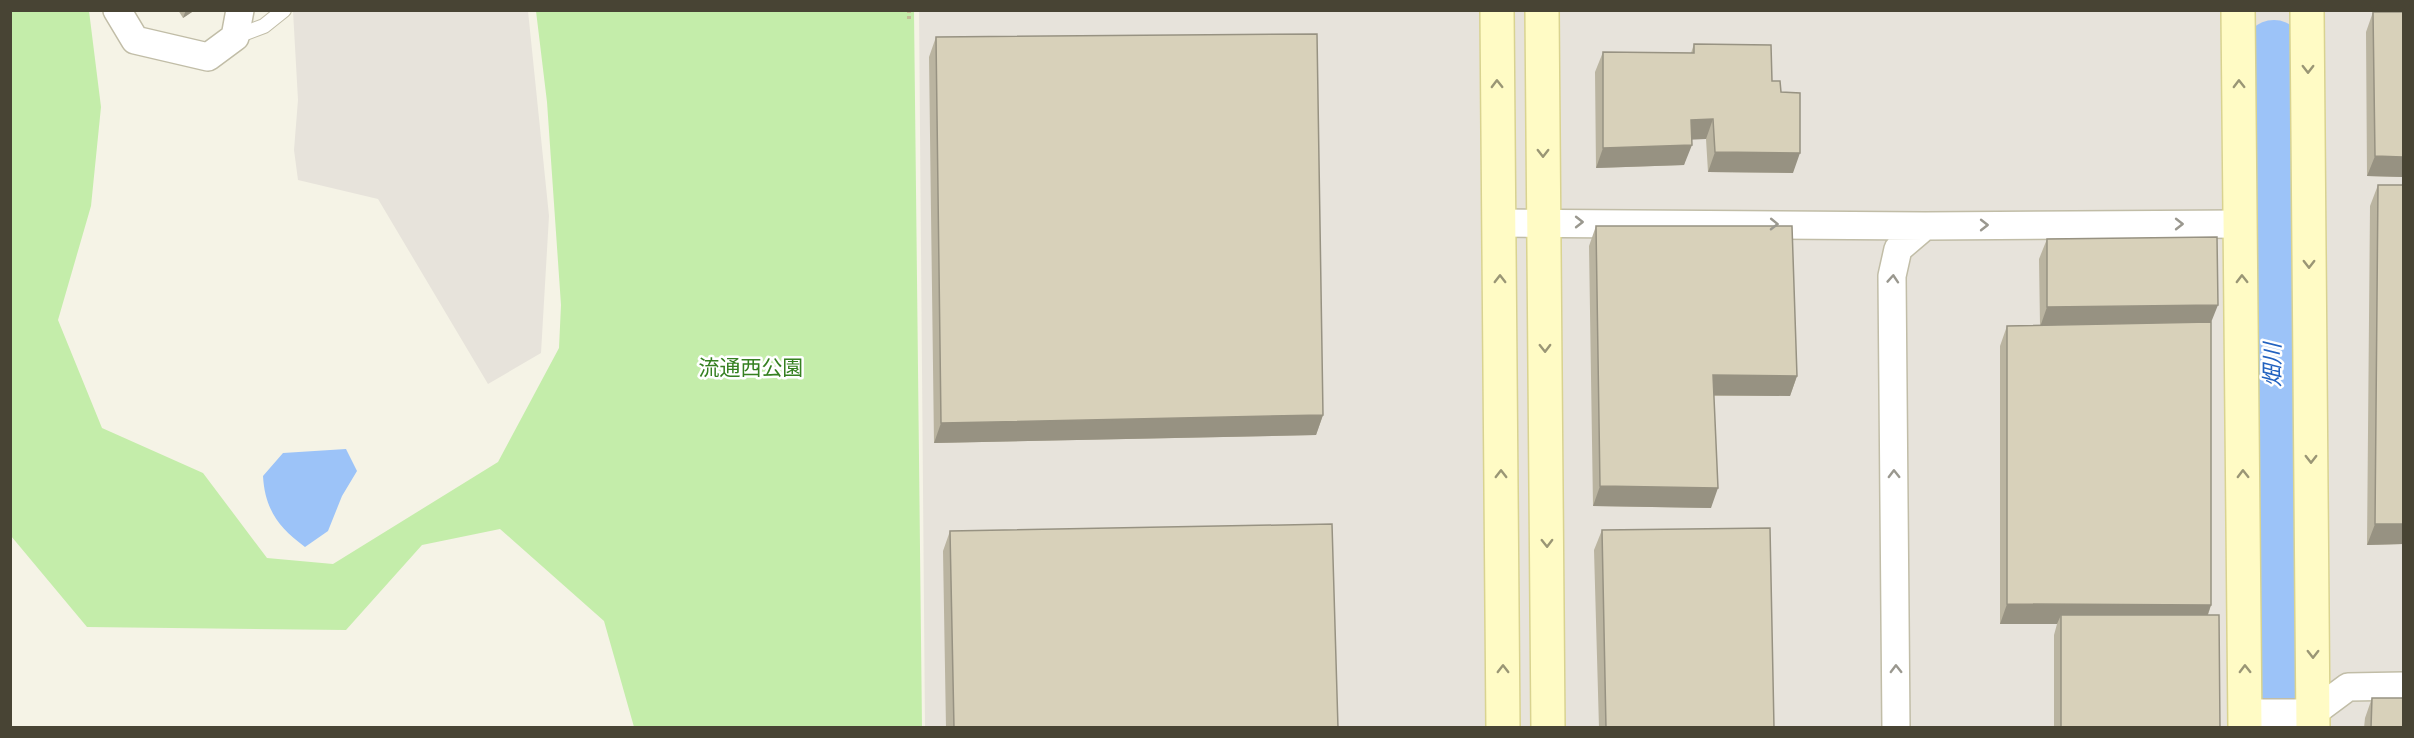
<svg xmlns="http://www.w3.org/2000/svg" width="2414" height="738" font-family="'Varela Round','Noto Sans JP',sans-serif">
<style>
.industrial{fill:#e7e3db}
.green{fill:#c4edaa}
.water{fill:#9cc3f8}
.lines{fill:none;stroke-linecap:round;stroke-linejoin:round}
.river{stroke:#9cc3f8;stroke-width:62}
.lane-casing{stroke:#c1bda7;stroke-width:16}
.street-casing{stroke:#c1bda7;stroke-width:30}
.secondary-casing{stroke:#d9d390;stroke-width:36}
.path{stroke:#c4bc97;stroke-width:4;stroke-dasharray:3 3;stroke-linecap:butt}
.lane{stroke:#fff;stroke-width:14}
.street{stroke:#fff;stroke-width:27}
.secondary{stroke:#fffbc5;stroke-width:33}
.wall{fill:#bab4a0}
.shaded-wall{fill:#979282}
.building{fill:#d8d1ba;stroke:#979282;stroke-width:1.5}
.oneway{stroke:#9a9675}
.oneway2{stroke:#9a988f}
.labels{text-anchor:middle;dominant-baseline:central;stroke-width:5;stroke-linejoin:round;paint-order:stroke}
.park-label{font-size:21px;fill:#358021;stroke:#fff}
.water-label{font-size:22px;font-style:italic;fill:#2262c0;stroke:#fff}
</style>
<rect width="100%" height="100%" fill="#f5f3e6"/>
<path class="industrial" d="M293,11H528L549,216L541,353L488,384L378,199L298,180L294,150L298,100Z
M919,11H2403V727H925Z"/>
<path class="green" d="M10,11H89L101,107L91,206L58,320L102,428L203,473L267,558L333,564L498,462L559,348L561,305L547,102L536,11H914L922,727H634L604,621L500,529L422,545L346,630L87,627L11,536Z"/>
<path class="water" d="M346,449L357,471L342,496L328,531L305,547C278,527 265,509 263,476L283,453Z"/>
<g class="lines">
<path class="river" d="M2274,51L2273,490L2277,680"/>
<g class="lane-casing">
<path id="lane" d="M235,37L264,26L284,10"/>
</g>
<g class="street-casing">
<path id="street" d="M117,10L135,40L208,57L235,37L240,10
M1499,223L1925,226L2241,224
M2245,713H2313L2348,687L2404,686
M1896,728L1892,276L1898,249L1925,226"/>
</g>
<g class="secondary-casing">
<path id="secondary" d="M1497,10L1503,728
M1542,10L1548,728
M2238,10L2245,728
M2307,10L2313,728"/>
</g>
<path class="path" d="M909,10V19"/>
<use href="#lane" class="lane"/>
<use href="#street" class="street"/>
<use href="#secondary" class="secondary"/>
</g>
<path class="wall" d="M178,10H195L183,18Z
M2373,12H2403V177L2367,176L2366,32Z
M936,37L1323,415L1316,435L934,443L929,57Z
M1694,44L1772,81L1793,173L1708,172L1706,139H1691L1684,165L1596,168L1595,72L1603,52L1691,53Z
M2378,185L2403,544L2367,545L2370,206Z
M1596,226L1797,376L1790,396H1714L1711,508L1593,506L1589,246Z
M2047,239L2211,605L2208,615L2220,728H2054V635L2057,624H2000V346L2007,326L2040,325L2039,259Z
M1602,530L1774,728H1599L1594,550Z
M950,531L1338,728H946L943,551Z
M2372,698L2403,728H2364L2365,718Z"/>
<path class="shaded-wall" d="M186,10H195L183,18Z
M1713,119L1706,139L1684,140L1691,120Z
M1692,145L1684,165L1596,168L1603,148Z
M1715,152L1800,153L1793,173L1708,172Z
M2375,156L2403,157V177L2367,176Z
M2218,305L2210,325L2040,327L2047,307Z
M1713,375L1797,376L1790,396L1706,395Z
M1323,415L1316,435L934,443L941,423Z
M1600,486L1718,488L1711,508L1593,506Z
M2375,524H2403V544L2367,545Z
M2007,604L2211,605L2204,625L2061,615L2057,624H2000Z"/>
<path class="building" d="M2373,12H2403V157L2375,156Z
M1317,34L1323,415L941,423L936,37Z
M1694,44L1771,45L1772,81H1780L1781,92L1800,93V153L1715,152L1713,119L1691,120L1692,145L1603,148V52L1694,53Z
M2378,185H2403V524H2375Z
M1596,226H1792L1797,376L1713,375L1718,488L1600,486Z
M2217,237L2218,305L2047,307V239Z
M2211,322V605L2007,604V326Z
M1332,524L1338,728H954L950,531Z
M1770,528L1774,728H1606L1602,530Z
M2061,615H2219L2220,728H2061Z
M2372,698H2403V728H2371Z"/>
<defs><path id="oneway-chevron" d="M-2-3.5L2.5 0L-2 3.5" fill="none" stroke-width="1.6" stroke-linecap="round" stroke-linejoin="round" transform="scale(1.5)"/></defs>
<g class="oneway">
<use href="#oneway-chevron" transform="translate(2308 69) rotate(90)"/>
<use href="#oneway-chevron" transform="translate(1497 84) rotate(-91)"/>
<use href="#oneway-chevron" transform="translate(2239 84) rotate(-91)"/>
<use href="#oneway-chevron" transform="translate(1543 153) rotate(90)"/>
<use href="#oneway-chevron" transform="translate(2309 264) rotate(90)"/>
<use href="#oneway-chevron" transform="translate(1500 279) rotate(-90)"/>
<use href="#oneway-chevron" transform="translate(2242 279) rotate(-91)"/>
<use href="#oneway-chevron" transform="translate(1545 348) rotate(89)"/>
<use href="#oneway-chevron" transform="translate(2311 459) rotate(90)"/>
<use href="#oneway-chevron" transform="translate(1501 474) rotate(-90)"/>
<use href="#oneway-chevron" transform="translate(2243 474) rotate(-91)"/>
<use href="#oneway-chevron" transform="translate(1547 543) rotate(89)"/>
<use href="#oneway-chevron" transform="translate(2313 654) rotate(90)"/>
<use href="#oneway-chevron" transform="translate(1503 669) rotate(-90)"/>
<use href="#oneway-chevron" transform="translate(2245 669) rotate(-91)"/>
</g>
<g class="oneway2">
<use href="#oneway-chevron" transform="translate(1579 222)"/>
<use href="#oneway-chevron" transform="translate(1774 224) rotate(1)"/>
<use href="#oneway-chevron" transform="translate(2179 224)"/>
<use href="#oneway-chevron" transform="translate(1984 225)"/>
<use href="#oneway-chevron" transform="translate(1893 279) rotate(-86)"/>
<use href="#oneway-chevron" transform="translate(1894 474) rotate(-91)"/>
<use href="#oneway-chevron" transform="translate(1896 669) rotate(-91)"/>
</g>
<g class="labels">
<g class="park-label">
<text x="751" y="368">流通西公園</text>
</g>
<g class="water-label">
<text transform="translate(2273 365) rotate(-90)">畑川</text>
</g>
</g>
<rect width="2414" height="738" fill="none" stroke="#484434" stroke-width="24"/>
</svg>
